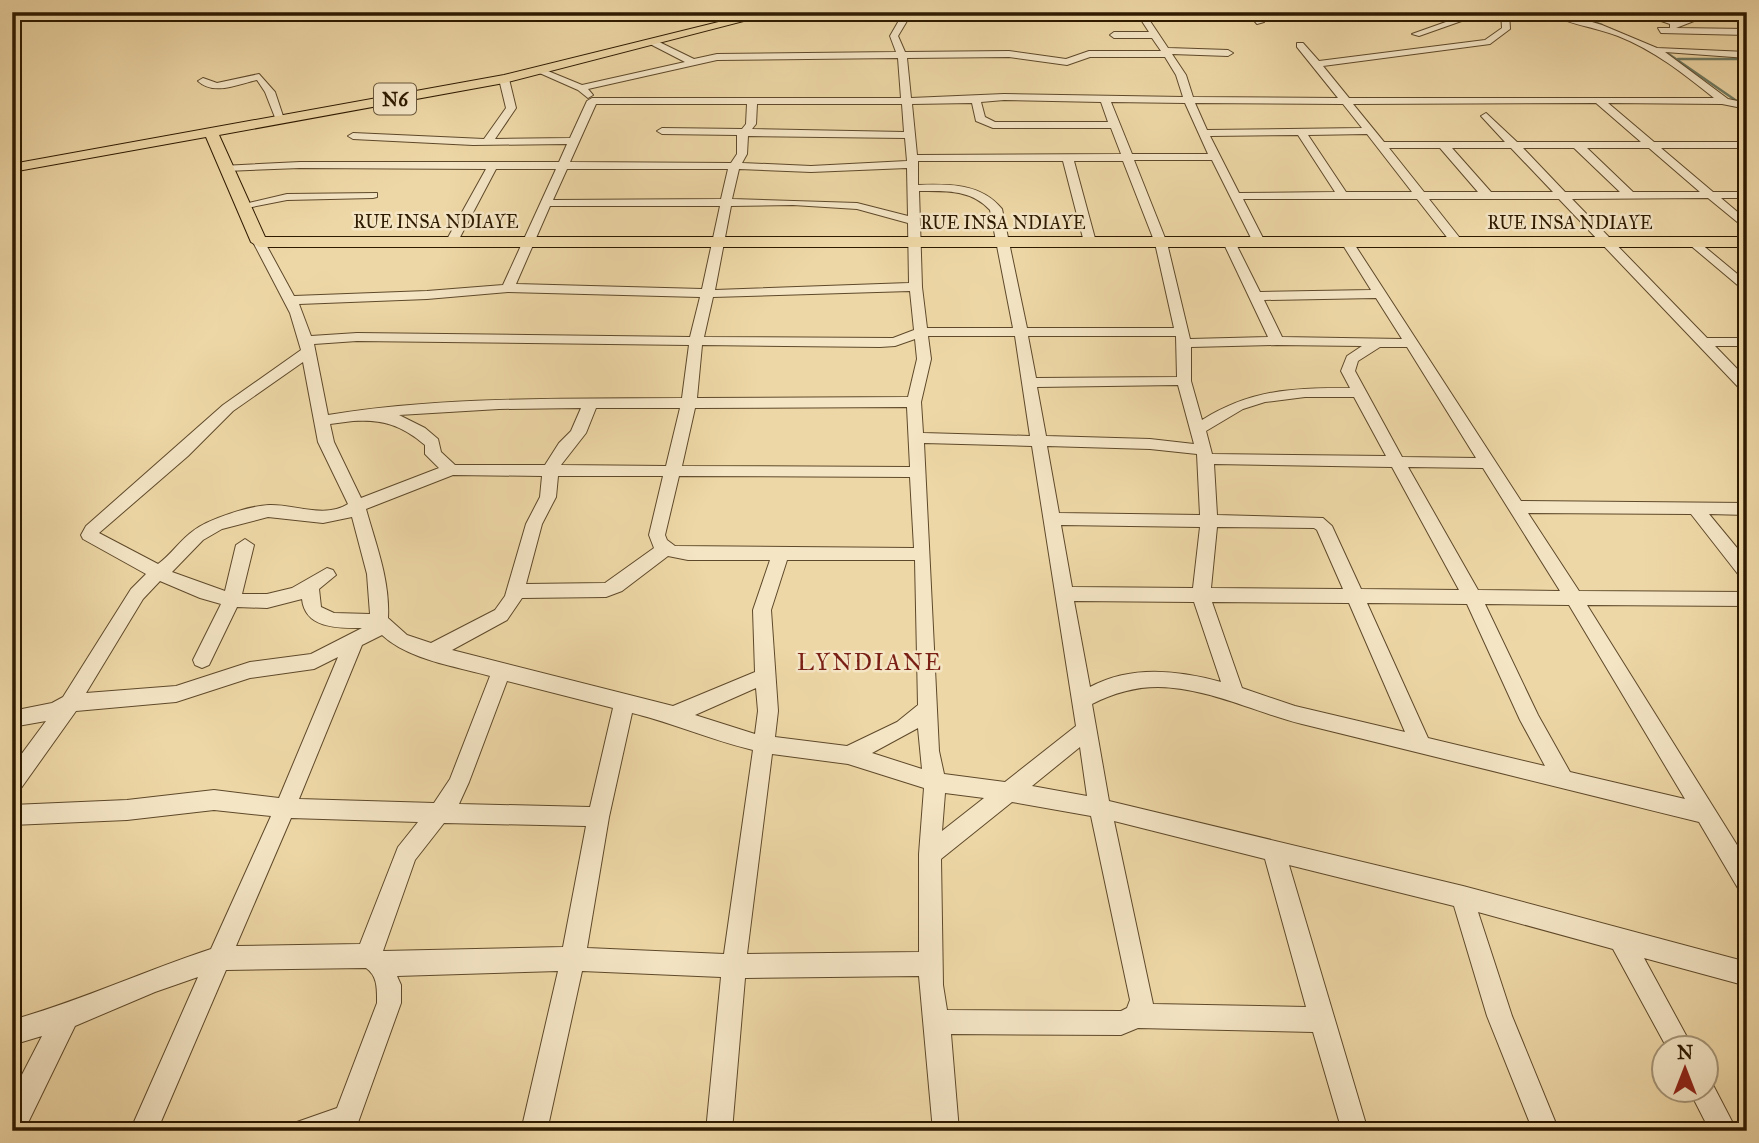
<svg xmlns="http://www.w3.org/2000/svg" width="1759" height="1143" font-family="'IM FELL Great Primer',serif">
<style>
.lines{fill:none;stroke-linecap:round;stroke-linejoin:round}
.stream{stroke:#6f7a61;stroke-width:2.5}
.minor-casing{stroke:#5e492a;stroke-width:2}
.major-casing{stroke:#2e1a00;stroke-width:2}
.minor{fill:#f4e5c5;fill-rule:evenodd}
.major{fill:#eed7a6;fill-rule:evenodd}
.labels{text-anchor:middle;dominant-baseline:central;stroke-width:5;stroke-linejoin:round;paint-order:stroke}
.far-street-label{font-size:18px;fill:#2e1a00;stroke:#f4e5c5}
.shield{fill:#f4e5c5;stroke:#69573b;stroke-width:2}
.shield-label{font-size:19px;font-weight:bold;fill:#2e1a00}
.neighbourhood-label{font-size:23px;letter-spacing:2px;fill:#7a1f14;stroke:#f4e5c5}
</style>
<rect width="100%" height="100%" fill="#eed7a6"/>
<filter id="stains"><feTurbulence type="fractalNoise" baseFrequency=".00286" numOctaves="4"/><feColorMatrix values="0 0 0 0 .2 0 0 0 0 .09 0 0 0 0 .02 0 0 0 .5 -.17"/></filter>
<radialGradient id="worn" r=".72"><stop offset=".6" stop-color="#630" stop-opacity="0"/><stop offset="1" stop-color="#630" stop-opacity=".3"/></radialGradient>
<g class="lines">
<path class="stream" d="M1566,12L1602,25
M1610,29L1670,55L1741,104
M1678,59H1747"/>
<g class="minor-casing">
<path id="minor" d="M915,12L922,14L907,21L898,36L905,52L1009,51L1066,59L1089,51H1161L1152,38H1114L1110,35L1114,32H1149L1136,12H1144L1168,48L1228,50L1233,53L1228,56L1172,54L1186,75L1193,97L1338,98L1297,47V43H1303L1319,61L1485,40L1502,28L1501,12H1509L1510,29L1490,44L1323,66L1349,98H1714C1684,74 1654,50 1618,36C1595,27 1566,24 1545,12H1559L1602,25L1657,48L1747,52V58L1665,52L1728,99L1747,103V109L1722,104L1608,103L1654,142H1747V148H1661L1713,192H1747V198H1721L1747,220V230L1708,198L1572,199L1707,338H1747V346H1715L1747,379V392L1742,391L1559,199H1429L1463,242L1457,246L1453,245L1417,199H1243L1265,242L1259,246L1253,242L1212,160H1134L1167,243L1190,339L1268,337L1223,242L1225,239L1235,242L1260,292L1371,290L1341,242L1351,239L1521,501L1747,503V515L1709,514L1747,560V579L1741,578L1691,514L1528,513L1579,591L1747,592V606L1587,605L1747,861V893L1739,890L1699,822C1566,789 1436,757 1302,724C1254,712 1209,688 1158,687C1134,687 1114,693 1092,704L1109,801L1463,886L1747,962V986L1644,958L1693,1048H1667L1613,949L1478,912L1512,1016L1559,1131H1533L1487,1016L1454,906L1289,865L1368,1131H1342L1313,1032L1138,1028L1121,1035L951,1034L959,1131H933L919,976L745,978L732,1131H706L721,977L582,971L547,1131H521L558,971L397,976L401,985V1003L355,1131H293L297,1122L337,1108L377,1003C377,990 378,976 366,968L226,970L157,1131H130L198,977L155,992L75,1026L24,1131H12V1094L42,1036L12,1045V1020C80,1001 144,971 211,949L271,816L214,810L127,820L12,825V805L127,800L214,790L279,798L338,657L314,669L250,678L176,702L76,711L19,791L12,793V767L46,721L12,727V711L52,703L63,697L131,589L146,574L83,539L81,535L86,526L223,405L301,350L290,313L253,242L255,239H263L294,296L427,291L503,285L556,169H496L458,241L452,245L446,241L486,169L300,168L226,171L221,168L222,166L300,162H559L567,144L473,145L353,139L348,136L353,133L484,139L506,108L499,79L504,76L509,79L516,108L495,139L570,138L587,101L592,98H901L898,58L717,60L588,89L593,95L588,98L578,90L535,71L543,69L582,85L685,62L650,44V40L653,39L694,59L717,54L896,52L890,36L901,17ZM1009,57L1067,65L1090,57H1165L1176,75L1183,97L1004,94L911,98L907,58ZM1004,100L1101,102L1108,122H995L985,117L981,102ZM1111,102L1185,103L1208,154H1132ZM972,103L976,121L993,128H1111L1121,154L917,155L912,104ZM1195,103L1343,104L1362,128L1207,130ZM1596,103L1641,142H1517L1486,113L1481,116L1505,142H1384L1353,104ZM596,104H747L746,124L742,129L662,128L657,131L662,134L737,135V154L731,163L570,162ZM757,104H902L904,132L752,129L756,124ZM1367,134L1412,192H1346L1308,135ZM1298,135L1335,192L1239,193L1210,136ZM748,136L905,138L907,161L811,166L742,163L747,154ZM1389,148H1440L1478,192H1424ZM1452,148H1511L1553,192H1491ZM1523,148H1574L1620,192H1565ZM1587,148H1649L1700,192H1633ZM918,161H1063L1084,242L1090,246L1096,242L1074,161H1123L1155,243L1174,328H1027L1002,209C981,183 949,184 918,185ZM907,168L908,216L857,203L732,199L739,169L811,172ZM567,169H728L721,199L553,200ZM919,191C945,191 971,189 990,210L1013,328H927L922,287ZM793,205L857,209L908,223L909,283L715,290L731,206ZM550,206H720L702,289L516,284ZM910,291L914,330L893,338L704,337L713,297ZM508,292L700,297L690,337L357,333L311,336L299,304L427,299ZM1376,298L1402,339L1282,337L1264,300ZM928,336H1015L1030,436L923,433L921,402L931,359ZM1028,336H1176L1177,377L1036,378ZM915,339L917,359L908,397L697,398L702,345L880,347L895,346ZM357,341L689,345L682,398C564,399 444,396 328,415L314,344ZM1277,345L1362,346L1347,356L1341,371L1350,388C1293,388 1252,389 1202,420L1191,381V347ZM1380,347H1407L1476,458L1402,457L1355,371L1358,361ZM303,362L318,442L348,504C323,519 296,504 269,505C249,506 208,519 193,531C180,540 171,555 158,564L99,533L188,456L233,411ZM1178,385L1194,444L1150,439L1046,436L1037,387ZM1354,397L1386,456L1212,454L1206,431L1243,409L1265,402L1305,397ZM907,407L910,467L682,466L695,408ZM581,408L571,431L559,443L545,465H455L441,452L438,439L425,428L399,415L499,409ZM596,408H680L666,466L561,465L586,433ZM353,421C382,419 402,425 425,445V454L439,468L361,498L334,442L330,424ZM924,443L1032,446L1076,726L1005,782L944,774L939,751ZM1047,446L1150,449L1197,454L1200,515L1059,513ZM1214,464L1392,467L1459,590L1361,589L1332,526L1323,518L1217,515ZM1408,467L1483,468L1560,591L1478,590ZM453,475L542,476L540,497L526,524L505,596L495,610L431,643L407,635L388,618C390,580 376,545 366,509ZM558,476H663L649,535L654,548L605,583L526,584L542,524L556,497ZM679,476L910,477L914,548L675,546L667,540L665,535ZM268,517L323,523L352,517L367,574L370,614L334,613L321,607L319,589L336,575L333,570L327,568L292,588L267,594H242L254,545L245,539L236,545L225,591L172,572L203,540L222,529ZM1061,525L1200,527L1193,588L1072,587ZM1217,527L1314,528L1317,530L1343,589L1211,588ZM668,556L688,560H770L753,610L755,672L673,706L452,650L507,620L522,598L606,597L622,591ZM787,560H915L918,705L897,722L847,746L775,737L778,711L771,610ZM160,581L200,598L221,604L193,660L195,665L202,668L209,665L237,607L267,608L302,599C305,629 338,628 362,628L311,654L250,662L176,686L86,693L143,599ZM1074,601L1194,602L1221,682C1177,670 1131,665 1090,687ZM1212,602L1349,603L1405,732L1295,706L1242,688ZM1367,603L1467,604L1520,720L1545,766L1428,738ZM1485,604L1569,605L1685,799L1570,772L1538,715ZM382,635C409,660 455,666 490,676L450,779L434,803L299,799L362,645ZM507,681L613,708L590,807L459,804L469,782ZM756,688L758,711L755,734L695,715ZM632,713C673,723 711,740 753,750L724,954L587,948L609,817ZM918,728L922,769L872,753ZM1080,747L1087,796L1032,786ZM772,754L848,764L924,788L919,854V952L747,954ZM945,793L984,798L942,831ZM1012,802L1091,816L1130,1000L1127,1008L1121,1011L947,1010L943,985L941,859ZM291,818L418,822L398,847L360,944L236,946ZM1114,821L1265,859L1306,1007L1153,1004ZM444,823L586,826L563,947L383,951L415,860Z
M1247,12H1256L1264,22L1257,24Z
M1474,12H1487L1419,36L1412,34Z
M1635,12C1650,12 1666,22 1679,21C1692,20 1703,12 1717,12L1676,28L1747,29V35L1661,33L1658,28H1670V24Z
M259,74L275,92L285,122L276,120L265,92L257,80C238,84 214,96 198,81L203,78L217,83Z
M377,193V197L373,198L287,200L242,209L236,206L287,194Z
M1694,238L1747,282V293L1690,245V239Z
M1706,1079L1711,1081L1737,1131H1710L1689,1090H1706Z"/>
</g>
<g class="major-casing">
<path id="major" d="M759,12H778L504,83L219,135L265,237H1747V247H259L251,242L206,137L12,172V164L504,75Z"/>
</g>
<use href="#minor" class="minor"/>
<use href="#major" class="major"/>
</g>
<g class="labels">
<g class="far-street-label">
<text x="436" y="222">RUE INSA NDIAYE</text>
<text x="1003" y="223">RUE INSA NDIAYE</text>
<text x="1570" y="223">RUE INSA NDIAYE</text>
</g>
<rect class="shield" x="374" y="83.5" width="42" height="31" rx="5"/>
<g class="shield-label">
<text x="395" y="99">N6</text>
</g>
<g class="neighbourhood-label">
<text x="870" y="662">LYNDIANE</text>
</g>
</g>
<rect width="1759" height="1143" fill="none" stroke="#eed7a6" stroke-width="42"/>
<rect x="14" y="14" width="1731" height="1115" fill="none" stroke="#2e1a00" stroke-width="3.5"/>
<rect x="21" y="21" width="1717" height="1101" fill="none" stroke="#2e1a00" stroke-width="2"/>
<g transform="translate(1685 1069)"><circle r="33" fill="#f4e5c5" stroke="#a59476" stroke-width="2"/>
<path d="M0-5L12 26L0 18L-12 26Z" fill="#8f2418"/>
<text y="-10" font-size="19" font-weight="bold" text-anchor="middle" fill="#2e1a00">N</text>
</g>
<rect width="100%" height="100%" filter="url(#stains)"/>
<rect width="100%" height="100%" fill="url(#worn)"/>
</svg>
